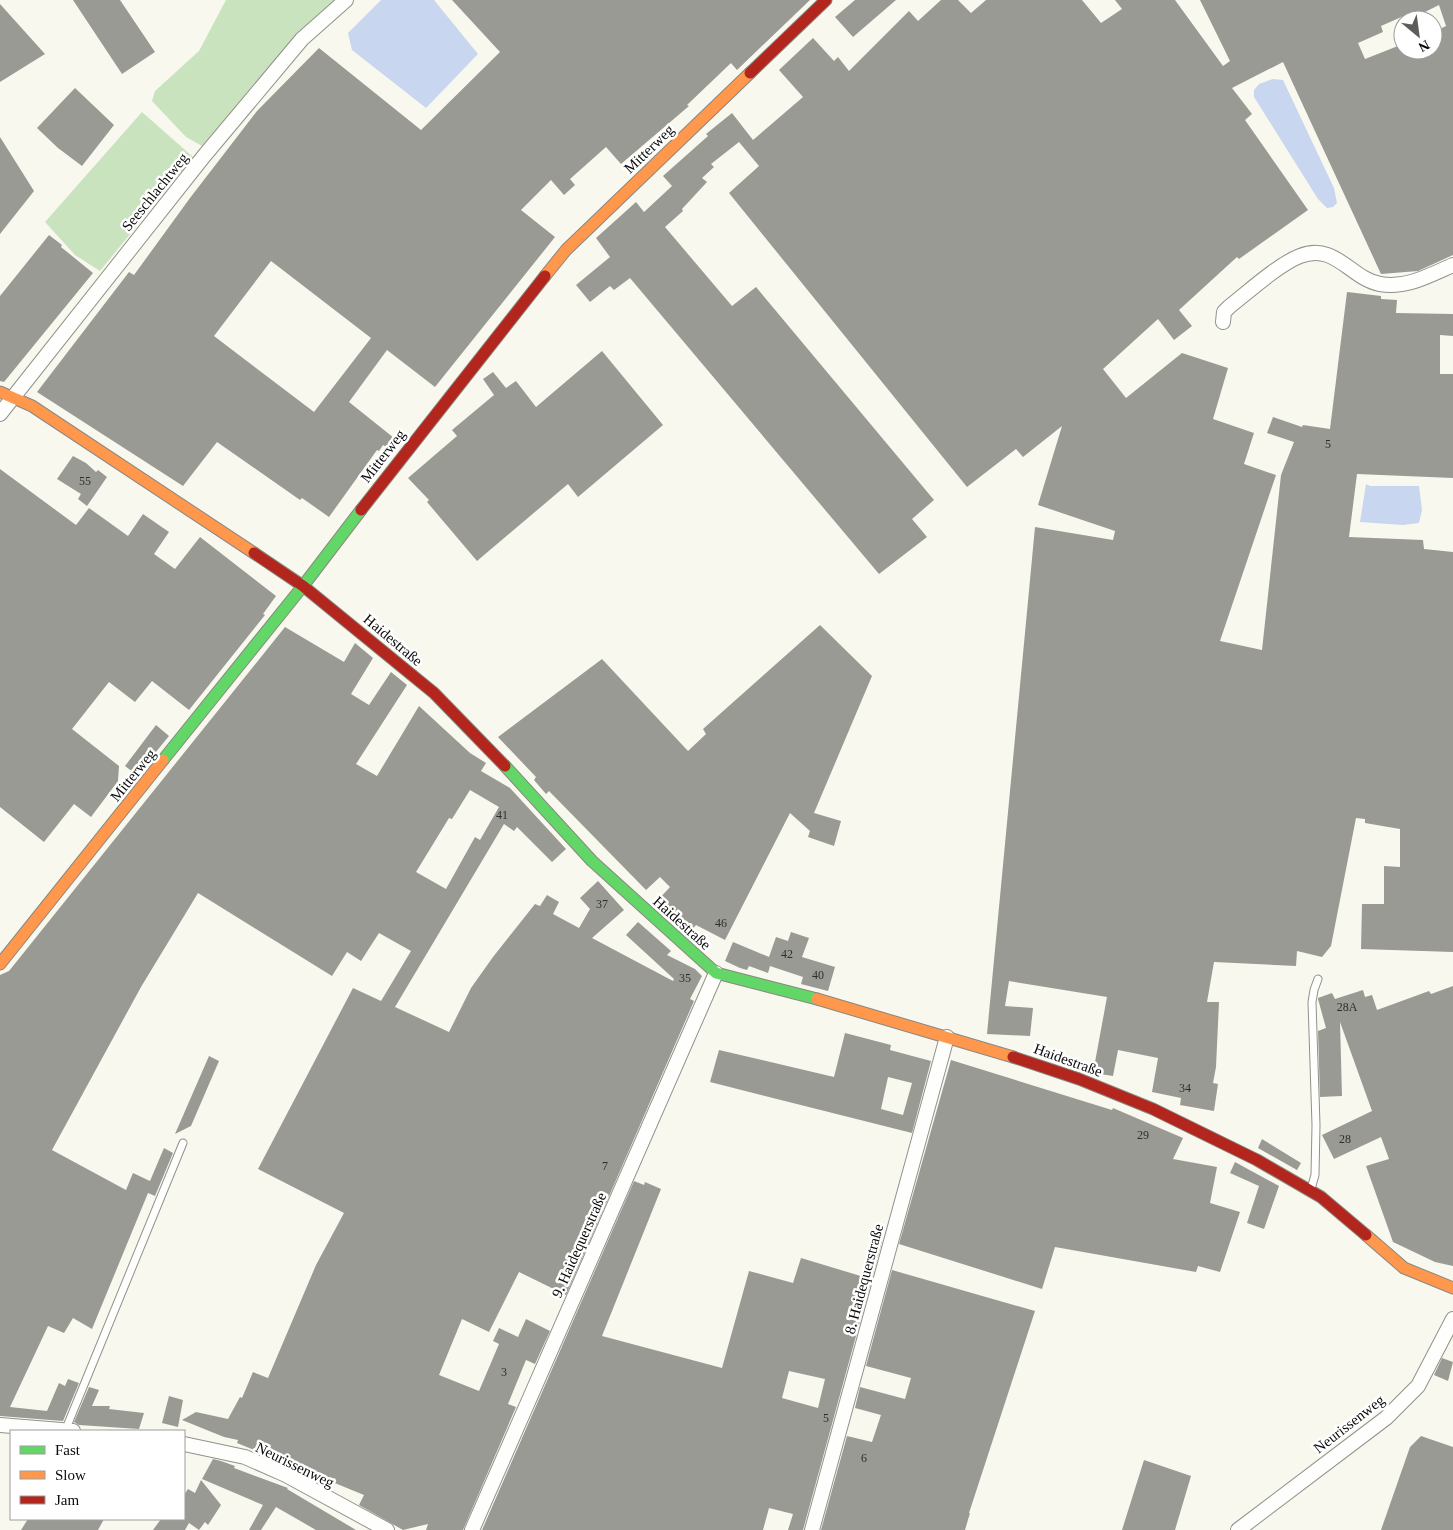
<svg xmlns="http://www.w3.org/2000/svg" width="1453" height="1530" font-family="Georgia,serif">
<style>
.forest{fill:#c9e3bf}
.water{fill:#c8d6ef}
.building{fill:#9a9a94;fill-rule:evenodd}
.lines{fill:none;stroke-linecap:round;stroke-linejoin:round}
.lane-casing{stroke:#91918d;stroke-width:9}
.street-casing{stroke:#91918d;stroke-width:16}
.fast-casing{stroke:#888883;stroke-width:13}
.slow-casing{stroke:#888883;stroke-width:13}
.jam-casing{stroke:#888883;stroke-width:13}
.lane{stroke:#fefefc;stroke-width:7}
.street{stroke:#fefefc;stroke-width:14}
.fast{stroke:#63d668;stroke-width:11}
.slow{stroke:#ff974d;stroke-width:11}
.jam{stroke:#b3261e;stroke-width:11}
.labels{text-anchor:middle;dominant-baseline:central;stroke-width:5;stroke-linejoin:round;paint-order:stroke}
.number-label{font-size:12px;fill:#2e2e2c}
.street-label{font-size:15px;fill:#0a0a0a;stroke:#fff}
</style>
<rect width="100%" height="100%" fill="#f8f8ee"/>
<path class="forest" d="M226,0H339L281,54L202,146L186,137L152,101L155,91L199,51Z
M142,112L193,157L100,271L75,255L45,222Z"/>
<path class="water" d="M381,0H434L478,54L426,108L352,50L348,33Z
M1273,79L1283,80L1334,188L1337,203L1333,207L1327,208L1318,199L1254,97V90L1259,84Z
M1366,484L1370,486H1419L1422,510L1419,523L1403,525L1360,522Z"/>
<path class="building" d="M73,0H120L155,52L122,74Z
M452,0H810L737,70L731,63L687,105L689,106L621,164L606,147L570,179L575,185L564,195L551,180L521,210L555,237L435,387L387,350L349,402L399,442L392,451L383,445L379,451L377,450L329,517L302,498L300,500L217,442L183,486L37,392L129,272L134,275L190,198L257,111L319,48L421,130L500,52ZM271,261L371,338L314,412L214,336Z
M855,0H896L853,37L835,17Z
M941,0H958L971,13L986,0H1082L1101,23L1122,9L1115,0H1175L1223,66L1230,61L1200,0H1453V255L1418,271L1381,274L1283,62L1232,88L1252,114L1245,120L1308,210L1239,259L1237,257L1179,310L1192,326L1174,340L1158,319L1103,369L1126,398L1182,353L1228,368L1213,419L1254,433L1244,464L1276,475L1220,641L1262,650L1281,475L1294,442L1267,433L1273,417L1302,427L1303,425L1330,429L1347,292L1381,296V299L1397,300L1396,313L1453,314V336L1440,335V374H1453V478L1357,474L1349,537L1423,540L1424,549L1453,552V952L1361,949L1362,904H1384V866L1400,867V829L1365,823V819L1356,818L1331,946L1322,957L1297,951L1296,966L1214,962L1207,1002H1219L1216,1067L1213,1083L1218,1084L1214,1111L1180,1105L1181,1098L1152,1092L1158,1058L1118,1050L1113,1076L1093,1073L1107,997L1009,981L1005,1006L1033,1008L1030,1036L987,1034L1035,527L1113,540L1115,531L1038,505L1062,426L1023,457L1016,449L967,487L729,193L759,166L739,142L711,164L714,167L702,178L707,182L682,209L683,211L665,227L732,306L756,287L934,500L912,519L927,537L879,574L630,278L614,290L610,286L590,302L576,285L610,257L596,238L636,202L644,212L672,186L663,176L708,136L706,134L732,113L753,140L803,97L779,70L813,38L834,61L838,57L849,71L909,11L918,21ZM1439,5L1446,26L1433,32V50H1403V44L1365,59L1358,43L1383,32L1381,26L1415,11L1417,16Z
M0,4L45,54L0,82Z
M75,88L114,125L82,166L58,148L37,128Z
M0,137L34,191L0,234Z
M49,235L62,245L61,247L93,273L4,382L0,381V296Z
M602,351L663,425L578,497L568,484L477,561L427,502L429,500L408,478L457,436L452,430L494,395L483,379L493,372L506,388L516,381L536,407Z
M73,456L86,463L96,472L98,470L107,477L87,506L78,499L81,494L57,479Z
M0,469L76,525L89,508L128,536L143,514L169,532L154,554L175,569L200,537L276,596L263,614L265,615L189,710L152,681L135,702L109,682L72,729L119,766L118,781L91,817L74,804L44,842L0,807Z
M820,625L872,676L814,813L841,821L834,846L808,837L810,831L790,813L725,940L696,925L689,933L657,901L670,887L660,877L646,890L549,791L546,794L534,780L536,777L498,737L602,659L688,751L706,734L703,729Z
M285,627L344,662L355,643L373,658L351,694L369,705L391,672L407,685L356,764L377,776L419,706L470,753L486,763L481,771L510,788L566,849L552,862L517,827L514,831L504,824L395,1007L449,1032L471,988L493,957L535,904L540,906L547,895L559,902L553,914L579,928L590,909L580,898L598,881L624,910L592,938L673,981L674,979L626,935L638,922L671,951L667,955L695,969L702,976L690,999L694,1001L566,1295L519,1272L489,1332L462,1319L439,1375L479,1391L499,1344L493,1341L499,1328L518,1337L526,1319L550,1331L535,1364L526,1360L508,1404L516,1407L463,1530H426L428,1524L403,1530L359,1505L364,1495L237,1443L238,1440L224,1437L182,1420L196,1412L228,1419L240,1397L242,1398L253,1372L268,1378L316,1265L344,1213L258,1169L353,988L381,1001L411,951L379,933L361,961L347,952L332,976L198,893L141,987L52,1150L126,1190L133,1173L150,1181L164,1148L173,1153L155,1196L148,1193L92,1329L73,1318L64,1333L48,1326L10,1407L47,1411L59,1383L65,1386L68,1379L79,1383L63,1421L0,1416V975L9,971ZM470,790L499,807L480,840L475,837L446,889L416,872L449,818L452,819Z
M156,725L169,736L137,775L125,766Z
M791,932L809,938L802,957L835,967L828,991L801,984L803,977L770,966L768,973L749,966L747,970L740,968L725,961L733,942L769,957L776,937L788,941Z
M1453,986V1266L1435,1262L1393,1242L1366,1166L1389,1159L1381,1137L1334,1159L1322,1135L1372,1111L1340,1022L1342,1096L1320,1097L1318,1031L1326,1028L1318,999V998L1332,993L1335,999L1363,990L1365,997L1372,995L1377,1010L1429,991L1431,994Z
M845,1033L891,1045L890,1050L931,1061L912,1133L710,1082L719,1050L834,1077ZM888,1077L912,1083L903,1115L881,1109Z
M209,1056L219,1061L191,1126L175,1134Z
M951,1060L1112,1110L1113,1108L1183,1138L1173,1159L1217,1167L1210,1203L1240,1212L1220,1272L1198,1266L1196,1272L1055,1247L1042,1289L899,1244Z
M1262,1139L1301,1163L1297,1170L1258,1148Z
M1235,1162L1279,1186L1264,1229L1247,1223L1259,1186L1230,1173Z
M634,1181L644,1185L645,1182L661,1189L602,1336L722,1368L749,1271L793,1283L801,1258L864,1277L876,1239L882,1241L803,1530H788L793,1514L769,1508L763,1530H482ZM789,1371L825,1379L818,1408L782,1398Z
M892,1270L1035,1311L969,1513H970L965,1530H821L847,1436L872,1442L881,1415L855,1408L860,1387L905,1399L911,1378L866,1366Z
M1442,1358L1453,1362L1448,1381L1434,1375Z
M89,1387L99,1390L92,1406H110L109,1409L144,1413L139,1429L79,1425L74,1422Z
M169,1396L183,1400L178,1427L162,1423Z
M1421,1436L1453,1447V1530H1381L1410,1447Z
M213,1459L221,1461L235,1466L234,1468L288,1488L287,1489L356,1530H316L276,1507L261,1530H249L263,1505L202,1479Z
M1144,1460L1191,1476L1175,1530H1122Z
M201,1480L221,1505L208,1525L205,1522L199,1530L189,1523L185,1530H153L161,1519H184V1495L188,1489L195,1493Z
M28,1519H104L98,1530H21Z"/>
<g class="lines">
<g class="lane-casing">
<path id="lane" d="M1311,1189L1315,1175L1316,1125L1312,1002L1314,990L1318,979
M65,1431L183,1143"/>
</g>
<g class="street-casing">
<path id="street" d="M1223,322L1224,312L1229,307C1248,292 1279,264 1300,256C1335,242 1351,279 1380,284C1406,289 1430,275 1453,265
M0,414L204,156L302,39L346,0
M0,1425L73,1431
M184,1444L245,1457L286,1475L387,1530
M472,1530L716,973
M812,1530L947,1037
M1238,1530L1386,1418L1418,1386L1453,1319"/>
</g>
<g class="fast-casing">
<path id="fast" d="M163,760L303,586L361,510
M505,766L592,861L716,973L817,999"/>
</g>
<g class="slow-casing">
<path id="slow" d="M545,276L566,250L750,73
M0,392L32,406L254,553
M0,964L163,760
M817,999L1013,1057
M1366,1235L1404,1268L1453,1288"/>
</g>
<g class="jam-casing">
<path id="jam" d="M750,73L826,0
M361,510L545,276
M254,553L303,586L434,693L505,766
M1013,1057L1079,1079L1153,1109L1257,1160L1321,1197L1366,1235"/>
</g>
<use href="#lane" class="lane"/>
<use href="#street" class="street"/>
<use href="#fast" class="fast"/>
<use href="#slow" class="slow"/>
<use href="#jam" class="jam"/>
</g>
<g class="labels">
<g class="number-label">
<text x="1328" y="444">5</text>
<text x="85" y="481">55</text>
<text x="502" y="815">41</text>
<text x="602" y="904">37</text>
<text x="721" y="923">46</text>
<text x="787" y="954">42</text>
<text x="818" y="975">40</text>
<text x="685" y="978">35</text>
<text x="1347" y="1007">28A</text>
<text x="1185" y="1088">34</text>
<text x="1143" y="1135">29</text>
<text x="1345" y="1139">28</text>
<text x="605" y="1166">7</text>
<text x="504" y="1372">3</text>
<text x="826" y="1418">5</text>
<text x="864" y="1458">6</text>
</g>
<g class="street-label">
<text transform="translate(649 149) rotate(-44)">Mitterweg</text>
<text transform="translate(155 192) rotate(-51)">Seeschlachtweg</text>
<text transform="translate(383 456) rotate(-52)">Mitterweg</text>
<text transform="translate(393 640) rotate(40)">Haidestraße</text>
<text transform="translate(133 775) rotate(-51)">Mitterweg</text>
<text transform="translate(682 923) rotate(42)">Haidestraße</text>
<text transform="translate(1068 1060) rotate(20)">Haidestraße</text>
<text transform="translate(579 1245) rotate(-66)">9. Haidequerstraße</text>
<text transform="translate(864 1279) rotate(-75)">8. Haidequerstraße</text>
<text transform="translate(1349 1424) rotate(-38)">Neurissenweg</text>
<text transform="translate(295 1465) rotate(26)">Neurissenweg</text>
</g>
</g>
<rect x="10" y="1430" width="175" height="90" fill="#ffffff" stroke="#9d9d9d"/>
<rect x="20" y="1446" width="25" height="8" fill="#63d668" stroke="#9d9d9d"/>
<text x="55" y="1455" font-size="15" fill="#0a0a0a">Fast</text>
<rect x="20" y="1471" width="25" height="8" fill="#ff974d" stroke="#9d9d9d"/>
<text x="55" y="1480" font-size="15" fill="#0a0a0a">Slow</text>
<rect x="20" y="1496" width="25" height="8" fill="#b3261e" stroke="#9d9d9d"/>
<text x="55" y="1505" font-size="15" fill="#0a0a0a">Jam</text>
<g transform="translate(1418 35) rotate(151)"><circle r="24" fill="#ffffff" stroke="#9d9d9d"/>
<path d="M0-4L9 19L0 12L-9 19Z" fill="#5d5d5a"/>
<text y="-8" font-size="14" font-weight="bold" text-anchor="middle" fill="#0a0a0a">N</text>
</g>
</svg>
